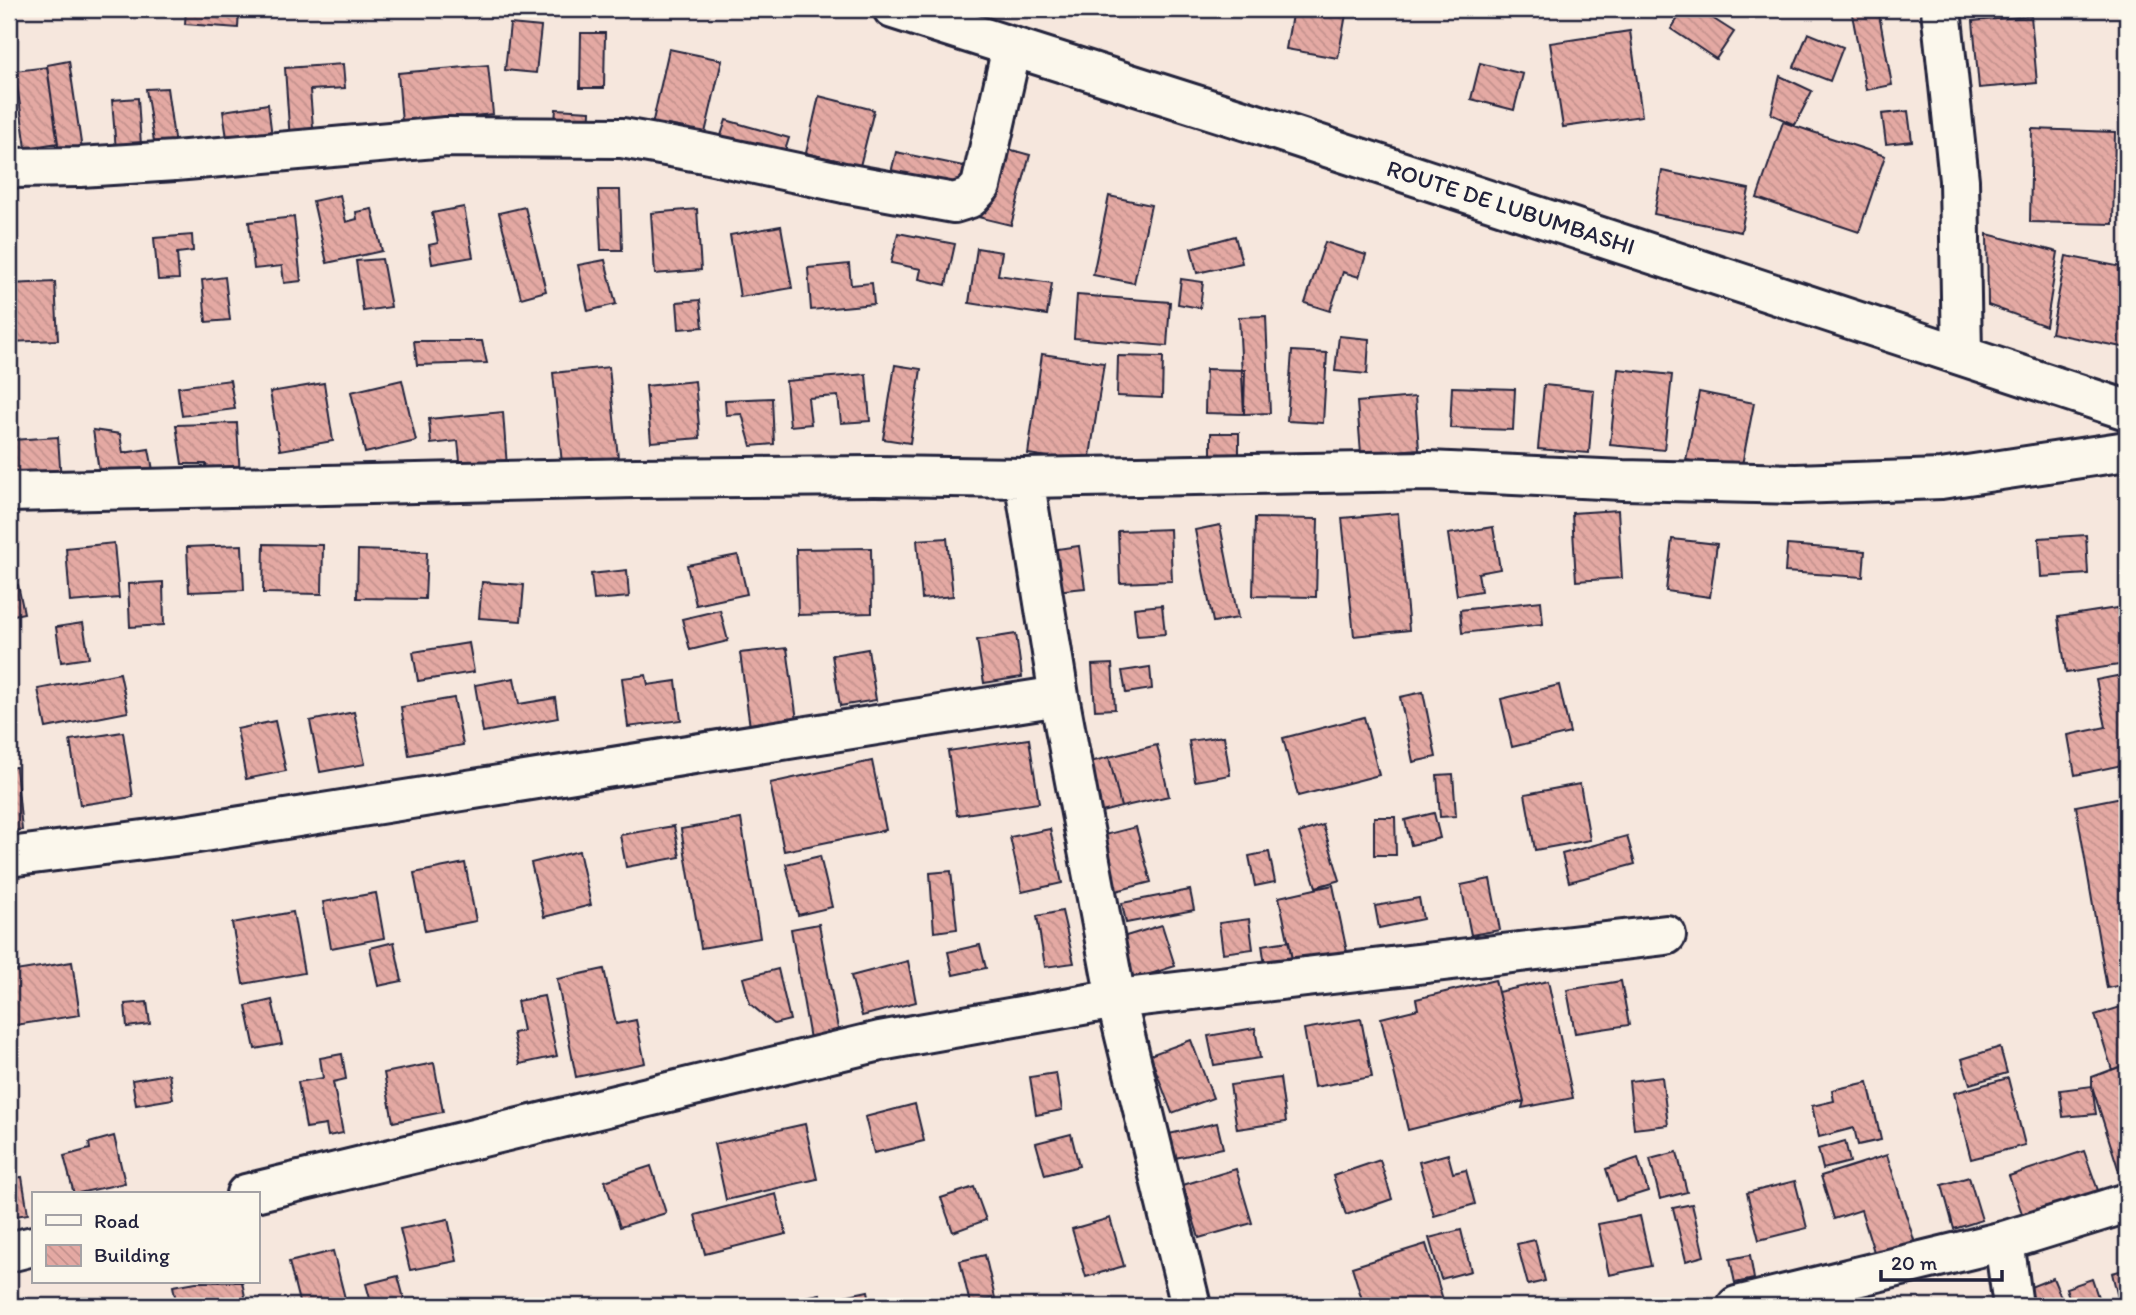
<svg xmlns="http://www.w3.org/2000/svg" width="2136" height="1315" font-family="Itim,sans-serif">
<style>
.building{fill:url(#building-back-hatch);stroke:#22223b;stroke-width:2}
.lines{fill:none;stroke-linecap:round;stroke-linejoin:round}
.minor-casing{stroke:#22223b;stroke-width:44}
.highway-casing{stroke:#22223b;stroke-width:44}
.minor{stroke:#fbf7ec;stroke-width:38}
.highway{stroke:#fbf7ec;stroke-width:38}
.labels{text-anchor:middle;dominant-baseline:central;stroke-width:6;stroke-linejoin:round;paint-order:stroke}
.street-label{font-size:24px;fill:#22223b;stroke:#fbf7ec}
</style>
<defs>
<pattern id="building-back-hatch" width="6" height="6" patternUnits="userSpaceOnUse" patternTransform="scale(1.75)"><rect width="6" height="6" fill="#e4a9a3"/><path d="M-1 5l2 2M0 0l6 6M5-1l2 2" fill="none" stroke="#c3918d"/></pattern>
</defs>
<rect width="100%" height="100%" fill="#f6e7dd"/>
<filter id="ink" filterUnits="userSpaceOnUse"><feTurbulence type="fractalNoise" baseFrequency=".0143" numOctaves="2"/><feDisplacementMap in="SourceGraphic" scale="14" xChannelSelector="R" yChannelSelector="G"/><feConvolveMatrix kernelMatrix="1 2 1 2 8 2 1 2 1" color-interpolation-filters="sRGB"/></filter>
<g filter="url(#ink)">
<path class="building" d="M186,9H239L238,28L185,24Z
M1293,9H1347L1338,58L1286,49Z
M1684,9H1698L1734,32L1716,59L1671,29Z
M1878,9L1892,85L1866,90L1852,14Z
M2031,16L2037,83L1979,88L1973,21Z
M510,24L541,27L536,73L505,70Z
M1630,31L1642,116L1563,127L1550,43Z
M581,33H605L604,88H580Z
M1808,33L1843,47L1830,81L1794,67Z
M669,49L722,60L702,146L650,134Z
M69,61L83,157L60,160L47,65Z
M1480,63L1523,74L1514,110L1471,99Z
M343,64L345,88L310,90L314,139L290,141L285,68Z
M488,65L493,114L402,123L398,73Z
M47,67L58,143L26,148L15,71Z
M1780,76L1812,91L1795,125L1771,114Z
M167,88L177,160L157,162L146,89Z
M819,96L874,110L860,166L806,153Z
M138,98L142,161L117,163L112,100Z
M268,104L273,145L229,152L223,111Z
M556,109L590,111L589,135L554,133Z
M1908,111L1912,141L1886,144L1882,114Z
M726,120L789,138L781,163L718,145Z
M1783,122L1885,156L1859,232L1757,198Z
M2032,129L2115,132L2113,224L2030,222Z
M997,146L1030,155L1011,225L978,217Z
M896,152L968,167L962,192L890,177Z
M1662,171L1749,189L1741,232L1654,214Z
M598,190H620L622,250H601Z
M340,195L346,222L357,219L356,212L372,209L382,251L327,263L313,201Z
M1109,196L1151,205L1134,283L1093,275Z
M464,207L473,257L432,264L429,245L438,243L432,213Z
M525,207L546,291L521,298L499,213Z
M697,209L701,270L655,274L651,213Z
M294,217L301,281L284,283L282,266L254,269L249,222Z
M781,226L792,288L740,297L730,235Z
M898,233L955,244L946,285L919,279L921,269L891,263Z
M1987,234L2058,252L2046,326L1988,305Z
M192,235L193,251L177,253L179,279L158,280L154,238Z
M1235,236L1242,263L1197,273L1191,248Z
M1325,242L1366,255L1359,277L1343,272L1330,311L1305,303Z
M977,248L1002,252L998,275L1052,283L1047,315L969,303Z
M2066,256L2127,268V348L2051,333Z
M382,259L391,307L363,311L356,261Z
M605,260L616,304L588,311L578,265Z
M849,264L851,285L872,283L874,304L811,310L808,268Z
M225,277L230,320L206,322L202,280Z
M1181,279L1203,282L1200,308L1178,304Z
M55,282L58,340L9,342V284Z
M1077,295L1170,302L1167,346L1074,338Z
M700,300L703,327L679,329L677,302Z
M1266,316L1270,413L1244,414L1239,317Z
M1339,336L1369,339L1367,374L1335,371Z
M414,341H482L487,363L417,365Z
M1292,351L1327,353L1323,423L1287,421Z
M1042,354L1104,363L1089,463L1028,454Z
M1118,356L1163,357L1162,398L1117,396Z
M895,365L921,369L910,443L883,439Z
M609,367L618,458L562,464L553,373Z
M1206,369L1245,370L1244,414L1205,413Z
M1618,369L1672,375L1664,450L1610,445Z
M866,374L870,421L841,423L838,396L808,398L811,424L790,426L786,381Z
M230,380L235,409L182,416L178,387Z
M402,380L416,441L365,453L351,392Z
M695,381L700,438L651,442L646,386Z
M324,383L333,441L280,450L270,392Z
M1544,385L1594,390L1589,453L1538,449Z
M1452,387L1515,389L1513,430L1450,428Z
M1699,392L1754,403L1741,470L1686,460Z
M1415,397L1419,449L1361,454L1357,402Z
M772,398L774,444L751,446L742,414L726,415L725,400Z
M503,412L507,467L472,470L460,461L458,441L431,444L429,419Z
M237,423L240,477L209,481L206,464H182L176,425Z
M93,430L120,434L123,453L149,449L153,470L100,478Z
M1211,433H1239V467H1211Z
M58,437L61,481L15,484L12,440Z
M1618,510L1622,578L1576,581L1572,513Z
M1398,513L1409,630L1354,636L1342,518Z
M1255,518L1318,519L1316,597L1253,596Z
M1220,525L1238,618L1213,622L1195,530Z
M1493,527L1500,569L1478,573L1481,591L1457,595L1448,534Z
M1170,529L1172,581L1120,583L1118,531Z
M2086,535L2088,574L2041,577L2039,538Z
M947,538L953,596L922,599L917,540Z
M1672,539L1717,544L1710,597L1666,591Z
M114,543L119,598L70,602L66,548Z
M264,544L323,545L322,594L263,593Z
M242,545L244,590L189,592L187,547Z
M1787,545L1865,551L1863,577L1785,572Z
M1079,546L1085,588L1055,591L1050,550Z
M871,548L872,613L798,615L796,549Z
M358,550L427,552L425,599L357,598Z
M738,555L747,594L696,605L687,565Z
M627,570L629,597L594,600L591,574Z
M163,582L164,625L130,627L128,584Z
M482,582L524,585L521,621L479,618Z
M18,585L24,613L9,616V587Z
M1541,601L1543,624L1462,633L1460,610Z
M1162,605L1165,634L1137,636L1134,608Z
M2117,608L2126,664L2066,673L2058,617Z
M720,610L728,641L690,650L682,619Z
M83,623L89,658L61,662L56,627Z
M1016,634L1022,677L984,683L977,640Z
M469,643L474,672L418,681L413,652Z
M787,648L797,720L750,727L740,653Z
M868,649L876,700L840,706L832,655Z
M1112,664L1115,709L1095,710L1092,665Z
M1150,667L1152,689L1126,693L1122,671Z
M120,673L128,712L46,728L38,689Z
M2127,674V764L2075,775L2068,735L2106,727L2096,680Z
M646,675L648,685L676,681L681,720L628,727L622,678Z
M514,678L519,704L555,698L558,718L483,732L475,685Z
M1559,685L1570,733L1512,747L1501,699Z
M1423,692L1436,757L1413,762L1400,697Z
M454,698L463,745L409,755L401,707Z
M354,712L365,764L320,772L310,721Z
M1364,717L1379,775L1298,796L1283,738Z
M275,721L286,771L246,779L237,729Z
M123,732L133,797L80,805L70,740Z
M1224,736L1230,775L1195,781L1189,741Z
M1029,739L1039,803L957,815L948,751Z
M1157,745L1169,796L1121,807L1109,757Z
M1109,757L1121,807L1094,814L1083,764Z
M872,761L886,830L784,851L770,783Z
M16,767L22,830L9,831V768Z
M1453,774L1456,816L1440,817L1437,775Z
M1580,784L1590,840L1535,850L1525,794Z
M2127,796V984L2107,988L2076,806Z
M1434,813L1440,838L1411,845L1405,820Z
M1374,817H1395L1396,855H1374Z
M741,819L760,938L701,948L681,829Z
M1323,825L1340,880L1316,887L1299,833Z
M674,826L680,857L626,867L620,835Z
M1136,827L1151,882L1116,891L1101,836Z
M1050,829L1062,883L1022,892L1010,837Z
M1627,836L1635,864L1569,882L1562,854Z
M579,851L591,905L544,917L531,863Z
M1269,852L1275,882L1255,886L1249,856Z
M820,856L832,907L798,915L786,864Z
M465,863L476,921L425,931L414,873Z
M951,871L957,929L934,932L930,873Z
M1490,879L1500,930L1471,935L1461,885Z
M1333,885L1347,952L1293,964L1279,897Z
M1190,890L1194,910L1126,923L1122,903Z
M376,893L384,938L331,948L323,902Z
M1419,898L1423,919L1379,928L1375,906Z
M1062,911L1074,963L1045,967L1037,916Z
M293,912L304,973L243,984L232,923Z
M1249,919L1253,949L1223,953L1219,923Z
M819,924L839,1034L810,1039L791,929Z
M1162,925L1175,966L1126,982L1113,940Z
M1289,941L1294,974L1267,978L1262,945Z
M394,942L402,981L378,986L370,948Z
M980,945L986,968L953,975L948,952Z
M908,961L916,1002L862,1016L851,976Z
M72,962L80,1015L9,1026V972Z
M604,969L616,1024L636,1020L645,1063L576,1077L557,979Z
M778,969L790,1020L774,1024L750,1004L743,978Z
M1495,980L1524,1101L1408,1130L1381,1018L1418,1009L1416,999Z
M1548,981L1573,1098L1522,1108L1524,1101L1498,992Z
M1621,981L1629,1025L1575,1033L1567,990Z
M544,996L557,1056L520,1064L513,1033L523,1031L517,1001Z
M272,1000L282,1044L255,1049L246,1006Z
M147,1002L150,1024L127,1027L125,1004Z
M2127,1005V1064L2112,1070L2095,1015Z
M1361,1019L1372,1077L1314,1087L1304,1029Z
M1255,1028L1260,1058L1214,1065L1208,1036Z
M1191,1040L1213,1098L1172,1113L1150,1055Z
M2000,1047L2007,1073L1970,1084L1962,1059Z
M342,1054L346,1079L333,1082L343,1133L328,1136L326,1125L306,1128L298,1082L323,1078L320,1058Z
M434,1063L443,1112L393,1122L384,1073Z
M2127,1064V1186L2124,1187L2092,1086V1077Z
M1056,1073L1062,1110L1036,1115L1030,1077Z
M169,1074L173,1099L136,1105L132,1080Z
M1662,1077L1668,1125L1634,1129L1629,1081Z
M1280,1078L1286,1122L1237,1129L1230,1085Z
M2008,1078L2025,1145L1971,1159L1954,1093Z
M1868,1082L1881,1140L1858,1145L1854,1128L1819,1137L1812,1106L1834,1101L1832,1090Z
M2092,1086L2096,1114L2063,1117L2060,1090Z
M915,1104L924,1141L874,1153L865,1117Z
M1217,1123L1223,1148L1175,1158L1169,1134Z
M805,1124L817,1179L726,1200L714,1144Z
M1071,1134L1079,1166L1045,1175L1036,1143Z
M114,1136L125,1183L74,1194L64,1156L90,1149L89,1143Z
M1845,1141L1850,1162L1823,1169L1818,1149Z
M2084,1151L2100,1196L2025,1222L2009,1176Z
M1677,1152L1687,1192L1660,1199L1650,1159Z
M1448,1154L1453,1173L1466,1170L1475,1204L1434,1216L1419,1162Z
M1887,1155L1915,1243L1875,1255L1861,1210L1834,1219L1821,1176Z
M1638,1158L1648,1191L1616,1201L1606,1169Z
M1380,1160L1392,1199L1346,1215L1333,1176Z
M651,1166L666,1213L620,1227L605,1181Z
M1236,1169L1252,1223L1199,1238L1183,1185Z
M22,1177L28,1214L9,1217V1179Z
M1969,1177L1982,1220L1954,1229L1942,1185Z
M1795,1181L1807,1228L1759,1240L1747,1193Z
M974,1187L986,1220L953,1232L941,1198Z
M776,1194L786,1234L705,1254L695,1215Z
M1692,1204L1704,1256L1686,1261L1673,1208Z
M1640,1216L1651,1266L1609,1275L1598,1224Z
M1110,1218L1124,1266L1086,1277L1072,1229Z
M448,1219L457,1261L410,1270L400,1229Z
M1461,1230L1471,1271L1441,1279L1429,1238Z
M1535,1240L1545,1281L1528,1285L1517,1244Z
M1426,1244L1445,1306H1364L1352,1267Z
M333,1251L347,1306H300L289,1262Z
M985,1255L995,1298L970,1304L960,1261Z
M1750,1255L1754,1279L1735,1283L1730,1259Z
M2127,1269V1300L2119,1302L2112,1273Z
M398,1276L406,1306H372L366,1284Z
M2053,1278L2063,1302L2053,1306H2023L2018,1292Z
M2092,1279L2101,1306H2072L2066,1288Z
M196,1282H242L247,1306H177L173,1286Z
M868,1291L871,1306H841L839,1297Z
M820,1294L822,1306H781L780,1302Z"/>
<g class="lines">
<g class="minor-casing">
<path id="minor" d="M1941,9L1959,180L1962,355
M9,168L80,167L175,161L446,137L622,138L699,152L844,183L954,203L970,198L981,186L1012,47
M1024,478L1059,696L1116,999L1191,1306
M9,492L636,478L875,476L1024,478L1428,471L1623,480L1796,484L1941,479L2127,451
M9,857L191,834L1059,696
M246,1194L880,1041L1116,999L1666,935
M2004,1241L2013,1306
M9,1252L33,1246
M1737,1306L2004,1241L2127,1203"/>
</g>
<g class="highway-casing">
<path id="highway" d="M893,9L1269,128L2127,410"/>
</g>
<use href="#minor" class="minor"/>
<use href="#highway" class="highway"/>
</g>
</g>
<g class="labels">
<g class="street-label">
<text transform="translate(1511 207) rotate(18)">ROUTE DE LUBUMBASHI</text>
</g>
</g>
<rect width="2136" height="1315" fill="none" stroke="#fbf7ec" stroke-width="35"/>
<rect x="18" y="18" width="2101" height="1280" fill="none" stroke="#22223b" stroke-width="2.5" filter="url(#ink)"/>
<rect x="32" y="1192" width="228" height="91" fill="#fbf7ec" stroke="#a4a2a5" stroke-width="2"/>
<rect x="46" y="1215" width="35" height="10" fill="#fbf7ec" stroke="#a4a2a5" stroke-width="2"/>
<text x="94" y="1228" font-size="21" fill="#22223b">Road</text>
<rect x="46" y="1245" width="35" height="21" fill="url(#building-back-hatch)" stroke="#a4a2a5" stroke-width="2"/>
<text x="94" y="1262" font-size="21" fill="#22223b">Building</text>
<path d="M1881 1270v10h121v-10" fill="none" stroke="#22223b" stroke-width="3.5"/>
<text x="1891" y="1270" font-size="21" fill="#22223b" stroke="#fbf7ec" stroke-width="5" paint-order="stroke">20 m</text>
</svg>
